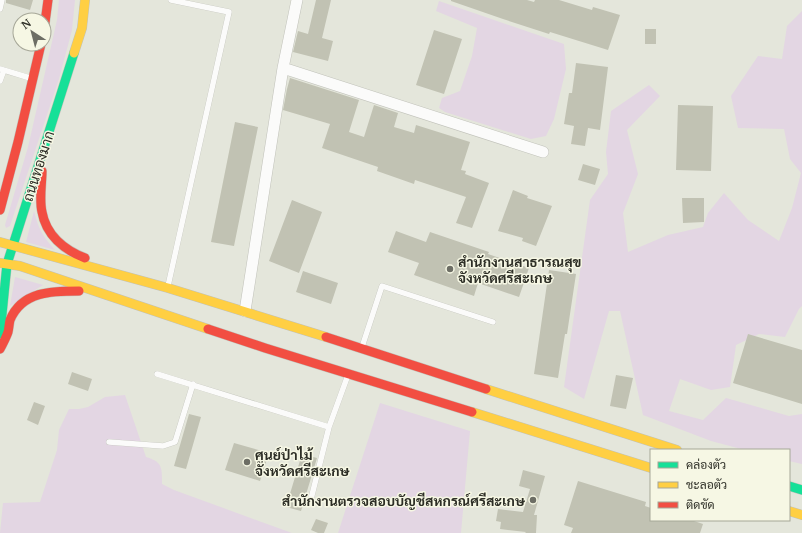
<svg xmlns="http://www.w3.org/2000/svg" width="802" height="533" font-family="'Noto Serif',Sarabun,serif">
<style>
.green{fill:#e3d6e3}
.building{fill:#c1c2b3}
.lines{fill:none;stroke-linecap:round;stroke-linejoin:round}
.lane-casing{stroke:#c1c2ba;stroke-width:6}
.street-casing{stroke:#c1c2ba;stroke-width:12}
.fast-casing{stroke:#c1c2ba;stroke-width:10}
.slow-casing{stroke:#c1c2ba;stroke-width:10}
.jam-casing{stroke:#c1c2ba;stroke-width:10}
.lane{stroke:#fbfbfa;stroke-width:5.5}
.street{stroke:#fbfbfa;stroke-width:11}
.fast{stroke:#16e098;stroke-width:9}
.slow{stroke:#ffcf43;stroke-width:9}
.jam{stroke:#f24e42;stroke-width:9}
.poi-dot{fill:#6d6e65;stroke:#f6f7e4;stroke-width:1.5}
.labels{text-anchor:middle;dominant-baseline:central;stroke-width:3;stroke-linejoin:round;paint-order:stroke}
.street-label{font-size:14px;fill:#2d2e26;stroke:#f6f7e4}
.poi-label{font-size:14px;font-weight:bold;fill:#2d2e26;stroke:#f6f7e4;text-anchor:start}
</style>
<rect width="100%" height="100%" fill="#e4e6db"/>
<path class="green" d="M59,0H75L72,30L59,79L10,226L6,228L5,225L28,147L57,20Z
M439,1L564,44L566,69L554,119L546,136L531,139L445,112L439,108L442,98L460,91L472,56L477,28L436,11Z
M802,11V306L799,309L785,337L759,334L736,345L730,387L711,390L680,379L669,411L703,420L726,398L789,416L802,414V464L789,461V450H745L711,441L643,415L620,311H609L584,399L564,387L590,200L608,174L606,152L611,111L649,85L660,96L627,130L638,174L623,213L628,252L668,235L703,227L708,213L724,193L748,220L779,241L792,208L801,173L790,159L784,129L738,128L731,96L758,56L782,59L787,26Z
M34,211C39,230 42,235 55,250L26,242Z
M15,277L43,285L10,306Z
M125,395L146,457C163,462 162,468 162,484L174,490L292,533H0L3,503L40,502L57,450L59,430L69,409H79L88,407L105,397Z
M380,403L470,431L461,533H338Z"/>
<path class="building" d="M6,0H33L30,10L6,3Z
M316,0H331L322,38L333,41L328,61L293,52L298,31L308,34Z
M451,0H527L534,2L535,0H559L592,10L593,7L620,15L608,50L550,32L549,34L503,19L451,1Z
M645,29H656V44H645Z
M434,30L462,39L444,94L416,85Z
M576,63L608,67L600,130L588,128L585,146L571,144L574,126L564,124L569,93H572Z
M290,78L359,100L349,132L364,137L374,105L398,113L394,127L414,133L416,125L470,142L461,170L466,171L465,174L489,183L472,228L456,223L466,197L415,180L414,184L377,171L378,167L322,148L330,124L283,110L287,89Z
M678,105L713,106L711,171L676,170Z
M235,122L258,127L234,246L211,242Z
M583,164L600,169L595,185L578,180Z
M513,190L528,196L527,198L552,206L536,246L522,241L523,238L498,231Z
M682,198H704V222L683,223Z
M292,200L322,212L299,273L269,261Z
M396,231L426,242L430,232L489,252L488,254L529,268L519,297L478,283L474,296L414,275L419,263L388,252Z
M549,270L576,274L567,334H565L558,378L534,374Z
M303,271L338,283L331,304L296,292Z
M748,334L802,350V404L733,383Z
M72,372L92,379L88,391L68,384Z
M616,375L633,378L626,409L610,406Z
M34,402L45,406L38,425L27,420Z
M189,414L201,417L186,469L174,466Z
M234,443L269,453L260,481L225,470Z
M302,454L317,458L301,511L286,507Z
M523,470L545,476L534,515H537L536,533H525L526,532L500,529L501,522L496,521L498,509L523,512L530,489L519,486Z
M578,481L646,502L645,506L651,508V520H691L703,524L700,533H571L573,528L564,525Z
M316,519L328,523L324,533H318L311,530Z"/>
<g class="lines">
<g class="lane-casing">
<path id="lane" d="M0,9L2,0
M0,69L30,78
M0,81L4,70
M168,286L229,12L171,0
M362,347L382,286L493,322
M157,374L329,427
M109,442L163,446L175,442L193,384
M311,499L329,427L348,375"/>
</g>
<g class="street-casing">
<path id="street" d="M283,68L543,152
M245,311L283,68L297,0"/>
</g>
<g class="fast-casing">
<path id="fast" d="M0,334L7,264L74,53
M789,486L802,490"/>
</g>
<g class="slow-casing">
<path id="slow" d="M74,53L82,28L85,0
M0,242L168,288L326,337
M0,263L20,266L208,329
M486,389L677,450
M472,412L651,468
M789,511L802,515"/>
</g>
<g class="jam-casing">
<path id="jam" d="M44,30L48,0
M42,171C42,184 39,199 42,212C46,235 64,250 85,258
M0,210L18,142L41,44
M208,329L265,348L472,412
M326,337L486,389
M0,349C3,343 6,338 8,332C9,328 9,324 10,320C22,291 52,291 79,291"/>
</g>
<use href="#lane" class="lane"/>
<use href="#street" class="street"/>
<use href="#fast" class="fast"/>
<use href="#slow" class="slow"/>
<use href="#jam" class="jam"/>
</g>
<g class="poi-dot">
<circle cx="450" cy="269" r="4"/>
<circle cx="247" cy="462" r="4"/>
<circle cx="533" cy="500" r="4"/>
</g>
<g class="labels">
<g class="street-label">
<text transform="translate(38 166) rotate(-72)">ถนนทองมาก</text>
</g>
<g class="poi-label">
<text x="458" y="261">สำนักงานสาธารณสุข<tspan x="458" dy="16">จังหวัดศรีสะเกษ</tspan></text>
<text x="255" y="454">ศูนย์ป่าไม้<tspan x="255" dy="16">จังหวัดศรีสะเกษ</tspan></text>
<text x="525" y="500" text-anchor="end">สำนักงานตรวจสอบบัญชีสหกรณ์ศรีสะเกษ</text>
</g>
</g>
<rect x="650" y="449" width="140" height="72" fill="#f6f7e4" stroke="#a6a798"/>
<rect x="658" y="462" width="20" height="6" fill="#16e098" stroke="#a6a798"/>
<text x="686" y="469" font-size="12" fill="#2d2e26">คล่องตัว</text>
<rect x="658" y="482" width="20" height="6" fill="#ffcf43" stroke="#a6a798"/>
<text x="686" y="489" font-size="12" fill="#2d2e26">ชะลอตัว</text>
<rect x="658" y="502" width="20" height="6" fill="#f24e42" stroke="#a6a798"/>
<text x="686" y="509" font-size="12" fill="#2d2e26">ติดขัด</text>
<g transform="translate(32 32) rotate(324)"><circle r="19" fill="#f6f7e4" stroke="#a6a798"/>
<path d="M0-3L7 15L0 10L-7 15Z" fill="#6d6e65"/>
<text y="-6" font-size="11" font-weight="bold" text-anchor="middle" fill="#2d2e26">N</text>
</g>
</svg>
